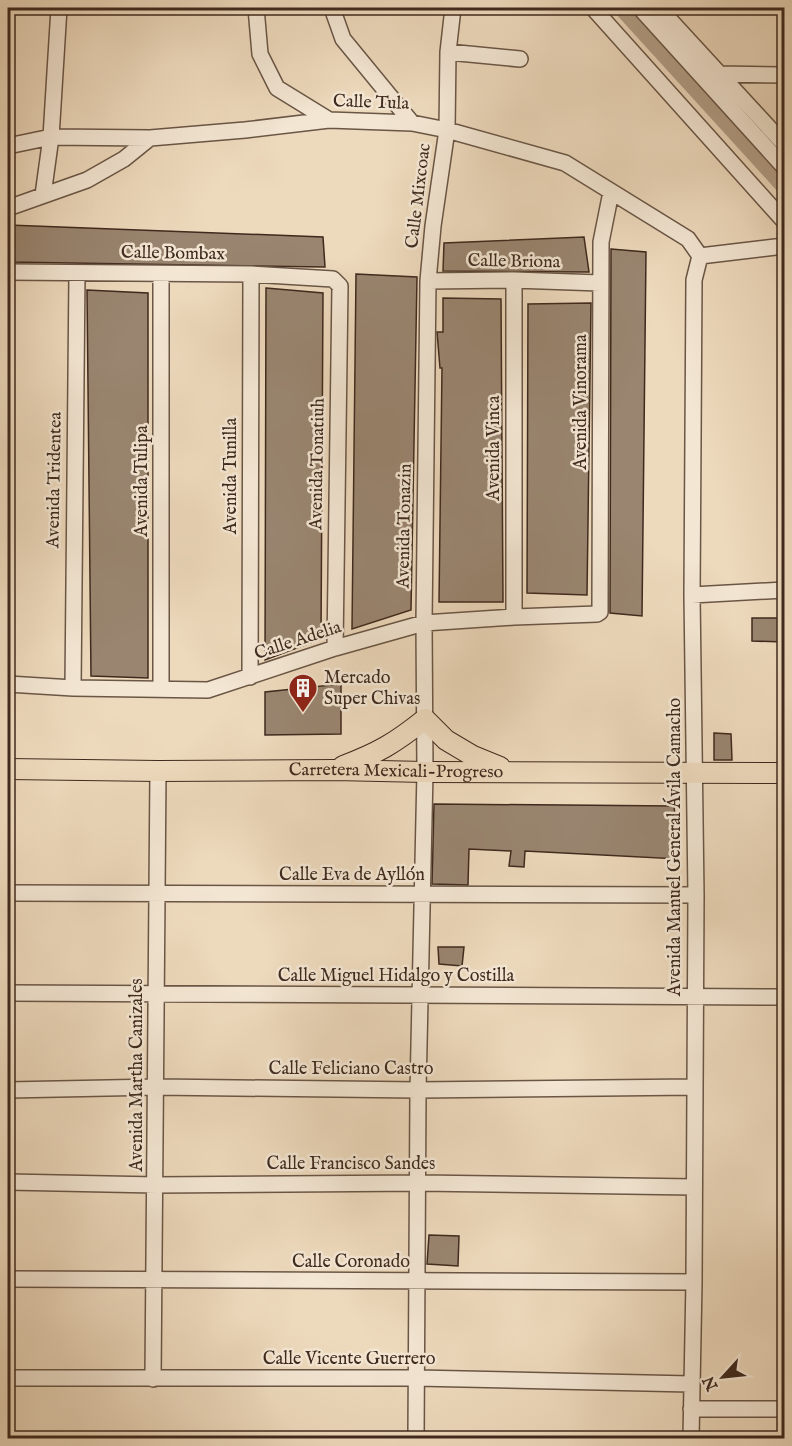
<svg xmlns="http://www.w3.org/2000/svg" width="792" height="1446" font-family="'IM FELL English',serif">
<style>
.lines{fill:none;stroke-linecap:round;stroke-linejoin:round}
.canal{stroke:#b29e86;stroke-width:14}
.building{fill:#998570;stroke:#3f2a1e;stroke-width:1.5}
.minor-casing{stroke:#6a5646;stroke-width:18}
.major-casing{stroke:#3f2a1e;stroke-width:22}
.minor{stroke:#f3e6d3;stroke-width:15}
.major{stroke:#edd9bc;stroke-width:20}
.labels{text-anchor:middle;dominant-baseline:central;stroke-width:5;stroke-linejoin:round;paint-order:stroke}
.street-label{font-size:18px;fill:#3f2a1e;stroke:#f3e6d3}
.poi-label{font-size:18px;fill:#3f2a1e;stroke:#f3e6d3;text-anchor:start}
</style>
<rect width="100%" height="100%" fill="#edd9bc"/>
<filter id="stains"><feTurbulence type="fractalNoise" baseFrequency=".00333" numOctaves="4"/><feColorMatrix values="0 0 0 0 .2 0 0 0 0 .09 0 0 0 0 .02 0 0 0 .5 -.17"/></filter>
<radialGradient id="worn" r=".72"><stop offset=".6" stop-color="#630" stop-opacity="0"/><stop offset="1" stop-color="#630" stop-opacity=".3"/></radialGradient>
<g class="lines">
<path class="canal" d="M620,8L784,188"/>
</g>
<path class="building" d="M8,225L323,237L325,267L8,262Z
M584,237L589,272L443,271L444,243Z
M611,249L646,252L642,616L610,613Z
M356,274L417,277L411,610L352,629Z
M266,288L323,293L321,639L265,660Z
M87,290L148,293V678L91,676Z
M443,298L501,299L503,602H439L442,368H440L437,332H443Z
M591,303L587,595L527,593L528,304Z
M752,618H784V642L752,641Z
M341,684V734L265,735V692Z
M714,733L731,734L732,760H714Z
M434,804L674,806L679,859L525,851L524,867L509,866L511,851L469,849L468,885L432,884Z
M438,947H464L462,966L439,964Z
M429,1235L459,1236L458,1266L427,1264Z"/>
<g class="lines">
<g class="minor-casing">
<path id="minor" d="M256,8L260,54L277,88L329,120
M332,8L343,39L412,123
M593,8L784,221
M640,8L784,167
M659,8L784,144
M448,52L520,59
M716,76L720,74L784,75
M8,146L51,137L150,138L245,130L329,120L412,123L447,130L565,163L688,239L700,256
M43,195L51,137L59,8
M8,208L87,180L124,159L150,138
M700,256L784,246
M8,272L251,274L333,279L340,286L335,648
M428,281L514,280L600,283
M692,595L784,590
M514,617V280
M250,677L251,274
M8,684L73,688L208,690L335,648L424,623L514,617L597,614L600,612L601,242L611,192
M73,688L77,273
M161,689V274
M8,893L696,895
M8,993L784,997
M8,1090L157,1087L418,1090L694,1087
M8,1182L156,1185L420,1183L694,1187
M8,1279L694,1282
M8,1378H417L691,1384
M153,1379L158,771
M691,1409H784
M416,1438L418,1090L425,772L424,623L428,281L433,226L447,130L448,52L453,8
M691,1438L694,1282L696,895L692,595L694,280L700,256"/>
</g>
<g class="major-casing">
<g id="major">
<path d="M343,766C378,753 395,743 425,719L446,740L473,756L500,767"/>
<path id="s1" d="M8,769L158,771L335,770L425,772L784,773"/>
</g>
</g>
<use href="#minor" class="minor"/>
<use href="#major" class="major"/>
</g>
<defs>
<g id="building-pin" transform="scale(1.5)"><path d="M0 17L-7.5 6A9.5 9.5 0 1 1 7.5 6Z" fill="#8f2418" stroke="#f3e6d3"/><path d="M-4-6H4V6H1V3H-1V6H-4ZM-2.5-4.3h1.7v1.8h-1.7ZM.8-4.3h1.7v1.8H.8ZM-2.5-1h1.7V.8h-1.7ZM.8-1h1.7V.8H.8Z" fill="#fff"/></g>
</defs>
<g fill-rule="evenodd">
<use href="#building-pin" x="303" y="688"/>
</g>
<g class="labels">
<g class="street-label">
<text transform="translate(371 103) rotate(2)">Calle Tula</text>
<text transform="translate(419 196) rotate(-83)">Calle Mixcoac</text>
<text transform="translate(173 254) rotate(1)">Calle Bombax</text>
<text transform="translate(514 262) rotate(1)">Calle Briona</text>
<text transform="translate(581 402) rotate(-90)">Avenida Vinorama</text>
<text transform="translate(494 448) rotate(-90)">Avenida Vinca</text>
<text transform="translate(318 464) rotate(-89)">Avenida Tonatiuh</text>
<text transform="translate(231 476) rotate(-90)">Avenida Tunilla</text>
<text transform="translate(55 480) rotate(-89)">Avenida Tridentea</text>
<text transform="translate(142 481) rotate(-90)">Avenida Tulipa</text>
<text transform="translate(405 526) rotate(-89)">Avenida Tonazin</text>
<text transform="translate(298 641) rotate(-18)">Calle Adelia</text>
<text stroke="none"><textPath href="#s1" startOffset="388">Carretera Mexicali-Progreso</textPath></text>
<text transform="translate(675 847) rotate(-90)">Avenida Manuel General Ávila Camacho</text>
<text x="352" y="875">Calle Eva de Ayllón</text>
<text x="396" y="976">Calle Miguel Hidalgo y Costilla</text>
<text x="351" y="1069">Calle Feliciano Castro</text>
<text transform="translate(137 1075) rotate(-90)">Avenida Martha Canizales</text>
<text x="351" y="1164">Calle Francisco Sandes</text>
<text x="351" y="1262">Calle Coronado</text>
<text x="349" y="1359">Calle Vicente Guerrero</text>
</g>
<g class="poi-label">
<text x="324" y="678">Mercado<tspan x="324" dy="21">Super Chivas</tspan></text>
</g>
</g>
<rect width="792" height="1446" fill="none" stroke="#edd9bc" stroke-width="30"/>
<rect x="9" y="9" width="774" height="1428" fill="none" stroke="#3f2a1e" stroke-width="3"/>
<rect x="15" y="15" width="762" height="1416" fill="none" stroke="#3f2a1e" stroke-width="1.5"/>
<g transform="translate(723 1377) rotate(243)" stroke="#f3e6d3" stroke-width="4.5" paint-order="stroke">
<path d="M0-4.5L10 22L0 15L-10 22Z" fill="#3f2a1e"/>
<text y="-9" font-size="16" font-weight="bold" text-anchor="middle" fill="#3f2a1e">N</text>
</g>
<rect width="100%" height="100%" filter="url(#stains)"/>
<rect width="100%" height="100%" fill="url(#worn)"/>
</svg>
